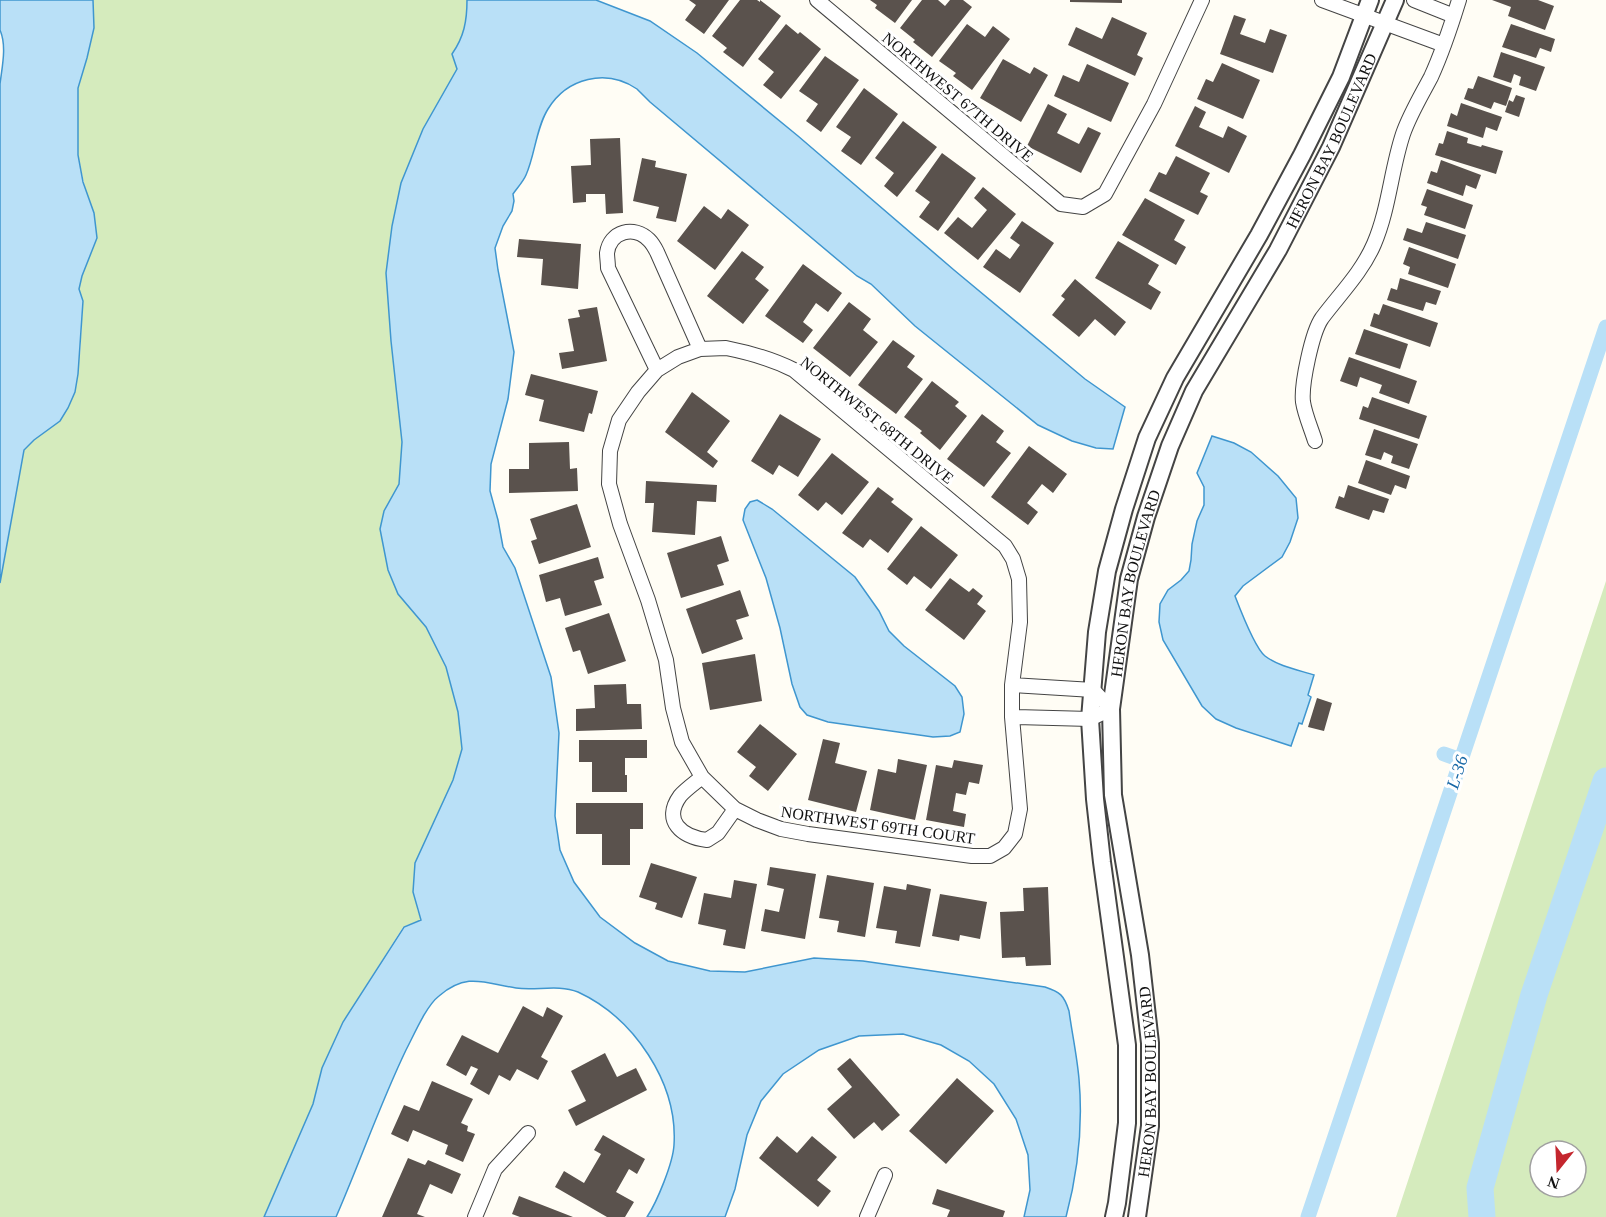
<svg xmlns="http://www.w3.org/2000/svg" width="1606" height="1217" font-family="'Times New Roman',serif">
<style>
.green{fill:#d5ebbd;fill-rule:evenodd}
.water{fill:#b9e0f7;stroke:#3f96cf;stroke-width:1.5}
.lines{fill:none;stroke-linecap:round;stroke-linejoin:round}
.canal{stroke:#b9e0f7;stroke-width:15}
.river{stroke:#b9e0f7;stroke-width:27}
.building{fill:#5a524d}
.minor-casing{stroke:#444;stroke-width:16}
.tertiary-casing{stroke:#444;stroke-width:20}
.minor{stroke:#fff;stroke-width:14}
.tertiary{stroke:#fff;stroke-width:16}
.labels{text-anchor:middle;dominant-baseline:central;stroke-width:6;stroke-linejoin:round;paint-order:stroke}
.street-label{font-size:16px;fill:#111;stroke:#fff}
.water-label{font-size:18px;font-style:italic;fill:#1768a6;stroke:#fff}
</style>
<rect width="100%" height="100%" fill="#fffdf5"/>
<path class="green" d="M93,0H467C467,20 464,37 452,54L457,69L423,129L401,183L386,273L391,341L402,442L399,484L384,511L381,529L388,570L398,594L426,627L446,667L458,712L462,749L453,780L415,863L417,909L421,920L403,927L343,1022L322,1068L313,1104L264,1217H0V583L24,449L34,440L80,356L83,301L79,289L82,276L96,238L78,155V88L87,58L94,28Z
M1606,581V1217H1396ZM1540,1151H1576V1187H1540Z"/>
<path class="water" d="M0,0H93L94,28L87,58L78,88V155L83,182L94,213L97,238L82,276L79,289L83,301L78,374L75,392L68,408L60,421L34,440L24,450L0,583V84C2,67 7,46 0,30Z
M467,0H596L650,21L697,53L798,136L954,270L1085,379L1125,407L1113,449L1096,448L1072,441L1038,425L915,326L871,284L857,276L650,102C646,98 641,93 637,89C606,68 567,78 548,109C536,128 535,155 526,175C523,182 517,188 513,194L514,201L512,211L503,226L495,248L498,270L514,352L508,399L491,464L490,491L498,520L503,547L515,568L551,677L559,733L555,816L560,850L574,882L600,917L635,943L668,961L710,971L745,972L814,958L863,961L1045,987C1060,992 1064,995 1069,1011C1072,1033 1077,1056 1079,1079C1083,1125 1078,1172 1066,1217H1024L1030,1190L1028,1155L1016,1119L994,1084L969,1061L941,1045L903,1034L859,1036L819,1050L783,1074L761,1101L747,1135L735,1189L725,1217H647C657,1202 673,1163 674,1145C678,1083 634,1018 578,992C558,984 536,991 516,988C484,983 467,972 439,996C426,1006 414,1035 406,1050C380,1104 360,1162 336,1217H264L313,1104L322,1068L343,1022L404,927L421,920L413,892L415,863L453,780L462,749L458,712L446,667L426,627L398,594L388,570L380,529L384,511L399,484L402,442L391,341L386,273L392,226L401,183L423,129L457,69L452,54C464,37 467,21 467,0Z
M1212,436L1234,443L1251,452L1278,476L1296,498L1298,518L1290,542L1282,557L1243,586L1235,596C1240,609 1255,648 1265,656C1278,666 1298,670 1314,675L1308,695L1311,697L1302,724L1299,723L1291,746L1236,728L1216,719L1202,706L1163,640L1159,622L1160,604L1168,590L1181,580L1189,571L1191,560L1192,544L1197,521L1204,505V487L1197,473Z
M757,500L772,509L855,577L879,611L889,631L904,646L955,686L962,697L964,714L960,732L950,736L933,737L828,722L807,715L800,707L792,684L780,628L766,578L743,520L745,509L750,502Z"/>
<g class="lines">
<path class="canal" d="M1444,754L1461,760
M1308,1217L1606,327"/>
<path class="river" d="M1482,1217L1480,1188L1534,995L1606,781"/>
</g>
<path class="building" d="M689,0H729L704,34L685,20L696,5Z
M740,0H757L760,2V0L781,16L743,67L723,52L727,48L712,36Z
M870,0H912L895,23L875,8L877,5Z
M922,0H938L945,6L950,0H963L972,7L932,57L913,42L915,40L900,28Z
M1070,0H1122V3L1070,2Z
M1492,0H1538L1554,6L1545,30L1508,16L1511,7Z
M1234,15L1246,19L1240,34L1265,43L1270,29L1287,35L1273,73L1220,54Z
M1112,17L1147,33L1137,55L1143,58L1135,76L1068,45L1076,27L1102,39Z
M786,24L798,34L800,32L821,49L781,99L763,85L774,72L758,59Z
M967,24L985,37L993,26L1010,39L972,90L953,76L956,73L939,61Z
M1511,24L1555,39L1551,52L1540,48L1536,58L1502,47Z
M1501,52L1545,67L1536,91L1519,85L1521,77L1514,74L1511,83L1493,77Z
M825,56L859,80L821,132L806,121L818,104L799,91Z
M1003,59L1030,74L1034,67L1048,75L1021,122L980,98Z
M1222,63L1260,80L1243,119L1197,99L1206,79L1213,82Z
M1087,64L1129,83L1111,122L1054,96L1063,75L1079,82Z
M1478,76L1512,88L1506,106L1494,102L1491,109L1464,99L1468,88L1473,89Z
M864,88L898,114L861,165L841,151L851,137L836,127Z
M1516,95L1525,98L1519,117L1505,112L1509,100L1513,102Z
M1461,103L1502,117L1497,131L1486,127L1483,138L1447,126L1451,113L1457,116Z
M1048,104L1067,114L1057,133L1079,144L1088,127L1101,133L1081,173L1027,146Z
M1195,106L1206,112L1199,127L1223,138L1228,126L1247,136L1229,173L1175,146Z
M903,121L937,147L897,197L884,186L894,173L875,158Z
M1447,131L1468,138L1467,143L1481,147L1482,145L1503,151L1496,174L1435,155L1439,143L1443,144Z
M620,138L623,213L606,214L605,194H586V202L573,203L571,166L591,165L590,139Z
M942,153L976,178L938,231L919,217L930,202L915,191Z
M1176,156L1210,173L1200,192L1208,196L1198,215L1149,191L1159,172L1166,175Z
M642,158L656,161L655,167L687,174L676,222L656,218L659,207L633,201Z
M1441,160L1481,175L1476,189L1466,185L1463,196L1427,183L1431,171L1437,173Z
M983,187L1016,214L978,260L944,233L958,217L972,228L987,210L974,198Z
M1427,189L1473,205L1465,229L1424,215L1427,207L1421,205Z
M1145,198L1185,220L1174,240L1186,247L1176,265L1122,235Z
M704,206L721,219L728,209L749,225L715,270L677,241Z
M1022,221L1054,243L1020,293L983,267L996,249L1010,259L1020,245L1010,238Z
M1426,222L1466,235L1458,259L1403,240L1407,228L1422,233Z
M519,239L581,244L578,289L541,285L543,259L517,257Z
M1118,241L1159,265L1148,284L1161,292L1151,310L1095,278Z
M1409,247L1456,264L1448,288L1408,274L1410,267L1403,264Z
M742,251L764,267L755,279L769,290L743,324L707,296Z
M803,264L842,293L828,312L816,303L803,322L813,330L803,343L765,316Z
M1400,278L1441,291L1436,305L1426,302L1423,311L1387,300L1391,288L1397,290Z
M1075,279L1126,322L1115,336L1095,319L1079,337L1052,315L1065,299L1061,296Z
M849,302L871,319L863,330L878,342L850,377L813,348Z
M1383,304L1438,323L1430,347L1370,326L1374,313L1379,315Z
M597,307L607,361L562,369L559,353L574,351L568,319L580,317L578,310Z
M1364,329L1408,344L1400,369L1355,354Z
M893,340L915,356L907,367L923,379L896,414L858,385Z
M1349,357L1417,381L1409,404L1379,393L1382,385L1360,377L1357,387L1340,381Z
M531,374L598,391L592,414L589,413L584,432L539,421L544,400L525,395Z
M932,381L959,402L955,406L967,416L940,450L920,433L922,431L904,417Z
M692,392L730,421L707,452L718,461L713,468L665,432Z
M1372,397L1427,416L1419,439L1359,419L1363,406L1368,408Z
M780,414L821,439L798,477L779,465L773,475L751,461Z
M982,414L1004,431L996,442L1011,453L984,487L947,459Z
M1374,429L1418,444L1409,469L1391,463L1393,456L1384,452L1381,460L1365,455Z
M569,442L570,469L577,468L578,491L509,493V469H529V443Z
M1029,446L1067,474L1053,493L1042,484L1027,503L1038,512L1028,525L991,497Z
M832,453L869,482L842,515L826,502L818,511L798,495Z
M1366,460L1410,476L1406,489L1395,485L1391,495L1358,483Z
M646,481L717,485L716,502L697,501L695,535L652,532L654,503H645Z
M1348,485L1389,499L1384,513L1373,510L1369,520L1335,508L1339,496L1344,498Z
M878,487L894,499L891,502L913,519L888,553L870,539L863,548L842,533Z
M577,504L591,547L539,564L531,541L537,539L530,519Z
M921,526L958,555L931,589L914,576L907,585L887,569Z
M721,536L729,561L717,565L724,585L681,598L667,553Z
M598,557L604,578L594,581L602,605L565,616L560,598L546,602L539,575Z
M950,578L969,592L973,588L983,596L977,604L986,611L964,640L925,610Z
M740,590L749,616L736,620L743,639L702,654L686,609Z
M609,613L626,661L588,674L580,650L573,652L565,628Z
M755,654L762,701L710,710L702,663Z
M626,684L627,704H641L642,729L576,731V709L595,708L594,685Z
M1317,698L1332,703L1324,731L1308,727Z
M760,724L797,754L768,791L749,776L756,767L737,752Z
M823,739L840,743L835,763L867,771L856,812L808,800Z
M579,740H647V758H625V775H627V792H592V762H579Z
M898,759L927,765L915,820L870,810L878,769L896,773Z
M954,760L983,765L979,784L969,782L966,795L956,793L953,811L966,814L964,827L926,820L936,765L952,768Z
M576,803H643V829H630V865H602V834H576Z
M651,863L697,877L682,918L655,909L657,903L639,897Z
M770,867L816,874L805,939L761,931L765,909L779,912L784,889L767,885Z
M827,875L874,883L865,937L837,932L839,921L819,918Z
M734,880L757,884L745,949L723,945L726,930L698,924L704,893L731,898Z
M907,884L931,889L920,947L895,943L897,931L876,928L884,886L906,890Z
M1048,887L1051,965L1026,966L1025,957L1002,958L1000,912L1024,911L1023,888Z
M940,894L987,902L980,939L960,935L959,941L932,936Z
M523,1006L543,1017L547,1007L563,1016L541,1057L548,1061L538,1080L517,1069L510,1081L499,1075L489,1095L470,1084L478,1069L471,1066L466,1076L446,1065L462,1035L498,1053Z
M605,1053L617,1077L636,1068L647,1090L576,1126L568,1110L586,1101L571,1071Z
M850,1058L900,1115L882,1131L874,1122L854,1139L827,1109L852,1087L837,1069Z
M957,1078L994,1111L946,1164L909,1131Z
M432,1081L473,1099L461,1123L468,1126L467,1131L475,1134L463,1162L445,1154L448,1145L413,1130L408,1142L391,1134L404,1105L419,1111Z
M603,1135L645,1159L637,1174L629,1169L616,1192L634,1202L625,1217H607L555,1187L564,1171L584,1183L601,1154L594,1150Z
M777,1136L797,1153L812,1136L837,1157L817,1180L831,1191L818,1207L759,1158Z
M408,1158L425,1165L428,1160L461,1174L452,1194L430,1184L417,1214L425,1217H382Z
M937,1189L1005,1211L1003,1217H947L950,1210L932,1204Z
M519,1196L573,1217H520L512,1214Z"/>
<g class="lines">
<g class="minor-casing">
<path id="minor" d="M817,0L1061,204L1083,207L1105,194L1154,104L1202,0
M1322,0L1444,45
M1414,0L1454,16
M726,348C751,353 772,359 794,370L1005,546L1013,559L1019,579L1020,622L1012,685V717L1020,809L1015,834L1004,848L990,856H972L808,834L781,829L757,820L735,809L702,777L682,742L673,708L666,660L648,600L620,524L609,484L610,451L619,420L638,392L657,370L678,357L700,349Z
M657,370L608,268C608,263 607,257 607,253C610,231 634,225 649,240C652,243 655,248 657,252L700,349
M1315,441C1311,428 1305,415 1303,402C1301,385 1312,332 1322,318C1340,294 1362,272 1374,244C1389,209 1391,170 1403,134C1410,114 1421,96 1431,77C1442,53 1451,26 1459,0
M1012,717L1090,719L1111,709L1093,690L1012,685
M702,777C695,783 686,789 680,796C662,821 682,837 707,840L718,833L735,809
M475,1217L495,1169L528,1133
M867,1217L885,1175"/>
</g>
<g class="tertiary-casing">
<g id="tertiary">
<path d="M1114,1217L1117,1203L1127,1123V1045L1102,862L1095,799L1090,719L1097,632L1107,571L1124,509L1147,438L1175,378L1259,235L1302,155L1341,77L1370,0"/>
<path id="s1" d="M1137,1217L1150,1126V1043L1140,955L1113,795L1111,709L1129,579L1146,517L1170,446L1194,391L1278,250L1331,147L1395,0"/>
</g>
</g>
<use href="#minor" class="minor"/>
<use href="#tertiary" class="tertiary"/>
</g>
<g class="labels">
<g class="street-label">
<text transform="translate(958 97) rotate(40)">NORTHWEST 67TH DRIVE</text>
<text stroke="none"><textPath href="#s1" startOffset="1128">HERON BAY BOULEVARD</textPath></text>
<text transform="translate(877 420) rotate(39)">NORTHWEST 68TH DRIVE</text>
<text stroke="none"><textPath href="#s1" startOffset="640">HERON BAY BOULEVARD</textPath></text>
<text transform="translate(878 825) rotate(8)">NORTHWEST 69TH COURT</text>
<text stroke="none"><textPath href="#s1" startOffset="136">HERON BAY BOULEVARD</textPath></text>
</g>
<g class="water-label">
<text transform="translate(1457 772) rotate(-72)">L-36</text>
</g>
</g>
<g transform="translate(1558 1169) rotate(198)"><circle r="28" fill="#ffffff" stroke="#a0a0a0" stroke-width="1.5"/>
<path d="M0-4.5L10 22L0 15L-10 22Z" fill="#c4262e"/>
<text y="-9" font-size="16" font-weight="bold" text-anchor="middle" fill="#111111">N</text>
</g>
</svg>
